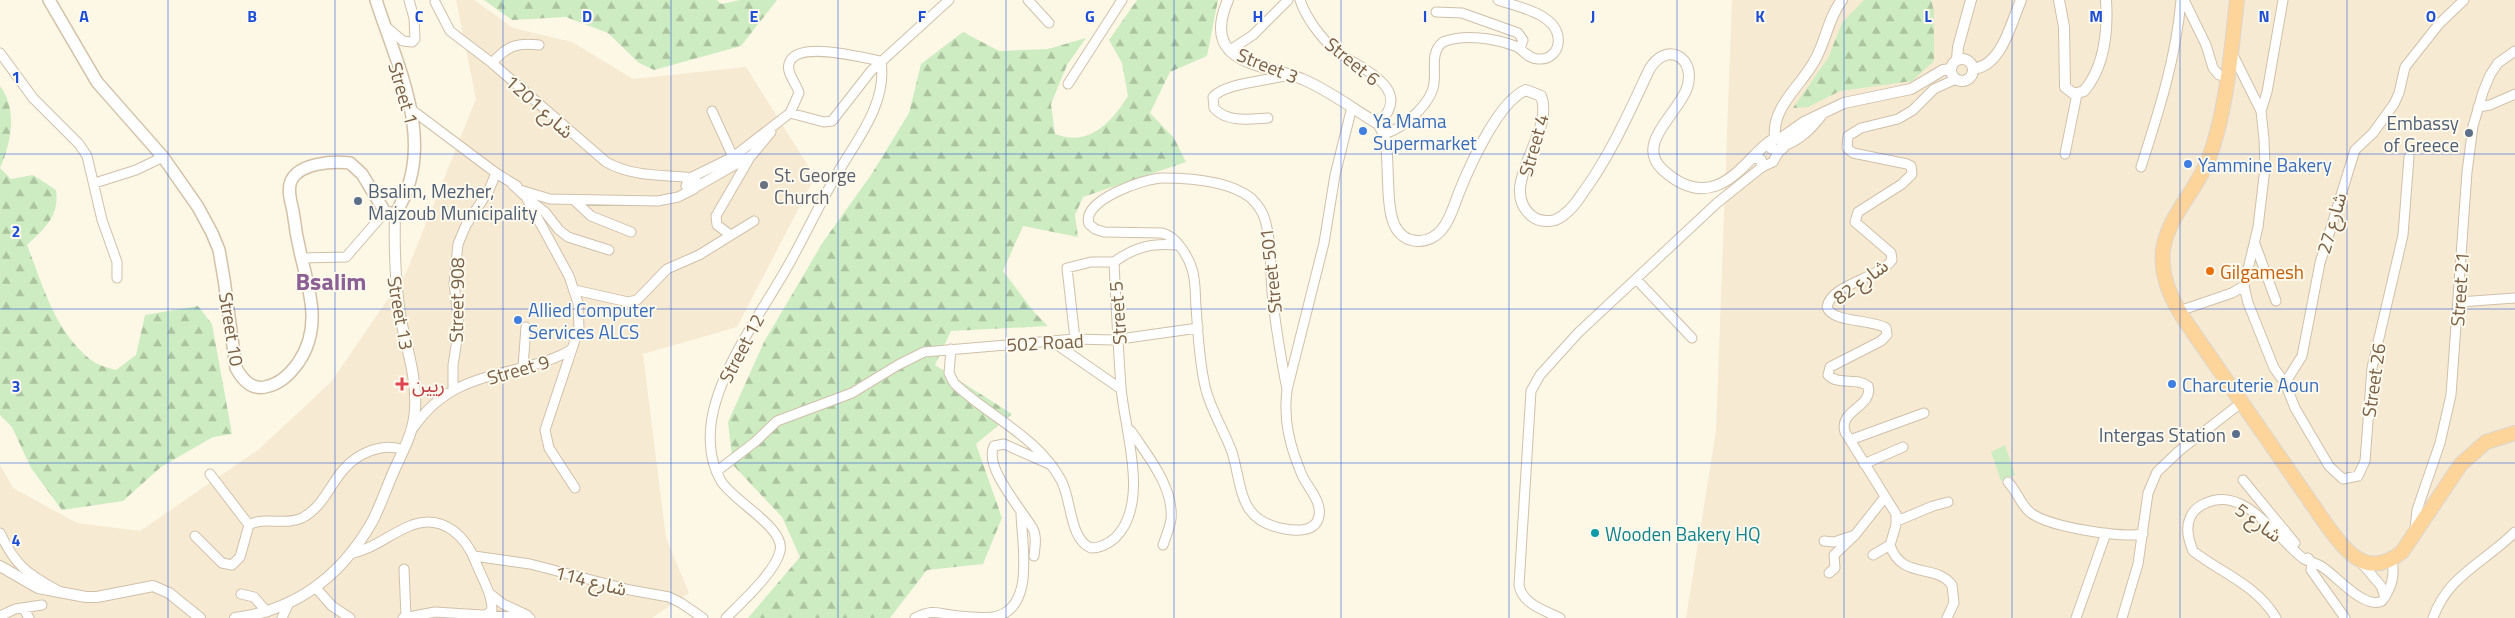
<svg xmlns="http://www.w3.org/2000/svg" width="2515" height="618" font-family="'Titillium Web','Noto Sans Arabic',sans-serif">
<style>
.residential{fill:#f6ead3}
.grass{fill:#ceecc2}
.forest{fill:url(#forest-firs)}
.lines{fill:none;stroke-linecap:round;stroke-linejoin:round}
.minor-casing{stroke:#d0c0aa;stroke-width:11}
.tertiary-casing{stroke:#d0c0aa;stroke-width:12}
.secondary-casing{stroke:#d3c1a7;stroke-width:14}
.trunk-casing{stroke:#dcd6cf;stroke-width:16}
.minor{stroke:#fff;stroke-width:9}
.tertiary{stroke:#fff;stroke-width:10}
.secondary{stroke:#fff;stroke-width:11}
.trunk{stroke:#fdd49a;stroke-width:14}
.grid{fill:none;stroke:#1d4ed8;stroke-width:1;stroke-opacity:0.55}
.shop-dot{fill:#3f7fe0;stroke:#fffaed;stroke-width:2}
.service-dot{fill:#5c6f8a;stroke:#fffaed;stroke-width:2}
.worship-dot{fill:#6b7280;stroke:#fffaed;stroke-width:2}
.food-dot{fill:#e8710a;stroke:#fffaed;stroke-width:2}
.health-dot{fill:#e0444e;stroke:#fffaed;stroke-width:2}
.culture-dot{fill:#0f9aa8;stroke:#fffaed;stroke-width:2}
.labels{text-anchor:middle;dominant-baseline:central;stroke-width:4;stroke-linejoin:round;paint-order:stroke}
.street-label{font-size:19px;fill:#786048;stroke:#fffaed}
.shop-label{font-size:19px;fill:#366cbe;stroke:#fffaed;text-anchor:start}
.service-label{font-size:19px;fill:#4e5e75;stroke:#fffaed;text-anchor:end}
.worship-label{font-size:19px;fill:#5b616d;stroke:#fffaed;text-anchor:start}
.food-label{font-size:19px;fill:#c56008;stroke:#fffaed;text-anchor:start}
.health-label{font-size:19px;fill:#be3a42;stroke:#fffaed;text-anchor:start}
.culture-label{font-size:19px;fill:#0d838f;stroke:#fffaed;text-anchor:start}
.district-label{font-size:24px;font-weight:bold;fill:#8b6095;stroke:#fffaed}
.grid-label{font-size:16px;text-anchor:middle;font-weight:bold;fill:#1d4ed8;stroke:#fffaed;stroke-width:4;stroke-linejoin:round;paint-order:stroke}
</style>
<defs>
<pattern id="forest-firs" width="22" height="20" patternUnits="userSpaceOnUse" patternTransform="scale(1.25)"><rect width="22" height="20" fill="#ceecc2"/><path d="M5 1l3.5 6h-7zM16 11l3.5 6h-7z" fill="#acc3a0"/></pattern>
</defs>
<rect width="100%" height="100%" fill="#fdf7e5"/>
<path class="residential" d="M456,0H474L513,28L572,42L633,79L746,67L815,177L737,327L643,354L666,538L689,593L652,618H0V465L13,488L77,523L140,531L258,450L331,382L406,273L476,99Z
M1732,0H2515V618H1686L1716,431Z"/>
<path class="grass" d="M2005,445L2015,475L2001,481L1991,452Z"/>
<path class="forest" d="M484,0H717L721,4L740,0H777L741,46L654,70L639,63L608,33L566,17L512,20Z
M1137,0H1218L1207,56L1170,72L1150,113L1174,138L1186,162L1083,197L1075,215L1078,237L1023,226L1003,271L1034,312L1048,326L951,331L935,365L1012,414L976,444L1002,518L983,564L927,570L890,618H748L800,557L782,517L733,465L728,422L764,342L823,242L871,175L909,113L921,64L963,32L999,51L1048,49L1086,38L1067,65L1051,104L1055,134C1089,147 1111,123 1128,96L1122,63L1109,40Z
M1864,0H1931L1934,11V61L1912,81L1840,91L1808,107L1793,108L1828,58L1842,23Z
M0,86C18,110 11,143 0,168L11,179L33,175L56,190C60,216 44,229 27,245C44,288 54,330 91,360C97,365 109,368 116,370L136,355L145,315L198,306L212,324L232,434L213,437L161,467L123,501L62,510L31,468L12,427L0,415Z"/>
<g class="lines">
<g class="minor-casing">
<path id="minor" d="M1028,0L1049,23
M1300,0C1306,18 1321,38 1335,50C1357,68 1417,87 1378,124
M2184,0L2206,45L2213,68L2219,75L2227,77
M435,2L450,31L492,63L606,162C635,178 664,174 695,178L697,184L694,189L686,186L689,178
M1436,12L1462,13L1518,33L1523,40L1520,49
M385,26L403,41L412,42L415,39L414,18L409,0
M1230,50L1253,35L1288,0
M0,53L33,98L79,144L87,156L102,220L117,262V278
M2232,53L2261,111L2264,139L2265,168L2258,227L2244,286L2248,303L2274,368L2285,383L2295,408L2329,466L2343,479L2358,476L2365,461L2372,368L2403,235L2409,157
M492,63C507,46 517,42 539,45
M1068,84L1122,0
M2478,107L2490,105L2515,94
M412,110L496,173L517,186
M712,111L733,157
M2261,111L2267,92L2283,0
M790,113L799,93C797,84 786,73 789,64C795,39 864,58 881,61
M1268,118C1250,119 1227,123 1214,108L1213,97C1226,82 1272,81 1291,74
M1384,134C1403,129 1432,103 1434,83C1436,69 1430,52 1443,42C1464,34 1494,38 1515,46C1524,50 1528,59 1538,59C1551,60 1560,50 1558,37C1555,13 1517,7 1498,0
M2065,154L2077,94
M2141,167C2159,111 2176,58 2181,0
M692,177L733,157L790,113L824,122L832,121L871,71L949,0
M95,183L136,170L163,157
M513,185L526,197L569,276L578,303L579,328L545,430L549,448L575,488
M696,187L752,155L771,132
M520,190L550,199L658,201L678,197L694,189
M527,198L545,212L559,230L568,237L609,250
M575,201L591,216L631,232
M729,234L717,225L716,216L749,159
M2255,244L2276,301
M301,258L346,257L385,212
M1114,262C1135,247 1151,243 1177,245
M1636,279L1692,338
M575,290L628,302L637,300L667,269L699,255L754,221
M2459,302L2515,298
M2179,311L2232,293L2244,286
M1075,339L1067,268L1091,262H1114
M1053,342L1121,389
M951,349L949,373L954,383C989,417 1036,435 1061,480C1072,500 1069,539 1091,548C1101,548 1108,544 1115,538C1151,503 1124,429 1121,387C1118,346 1116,304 1114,262
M523,367L526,327
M2285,383L2302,356L2320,263L2355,150L2373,133L2394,104L2399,93L2405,67L2439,24L2464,0
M453,389V365L459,327L454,283L458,244L466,225L489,190L496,173
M1287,390C1281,358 1275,325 1272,292C1270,269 1272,243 1265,220C1263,212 1257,204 1251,198C1229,181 1190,178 1163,178C1145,178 1081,200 1089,224L1095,229L1104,232L1162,233C1176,236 1188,256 1192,269C1196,281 1195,294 1196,307C1198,333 1199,360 1205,386C1210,409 1224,430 1232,452C1243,489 1238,521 1285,529C1297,531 1316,532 1319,516C1322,501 1307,487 1302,475C1290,447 1283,420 1287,390L1324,243L1335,175L1352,107
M414,427C443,385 478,379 525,367C542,362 557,359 572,349
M1131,431C1147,455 1174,487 1171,519C1170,527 1166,536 1163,545
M1850,440L1924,413
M1864,464L1903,447
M717,471L755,442L777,421L852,393L898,365L924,352L1075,339L1113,340L1198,328
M210,474L249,525
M2243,480L2295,543
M2008,482C2017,491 2021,506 2031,513C2050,527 2119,538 2143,534
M1897,521L1933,506L1948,502
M249,525C264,516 285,526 302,518C323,507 329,486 344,469C358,453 383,442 403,450
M2415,529L2417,510L2440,443L2451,395L2467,172L2473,126L2483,92L2490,75L2498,63L2515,51
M0,533C15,565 27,574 57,590
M195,536L222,563L232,565L240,557L249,525
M1824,541L1834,542L1852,536
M350,554C376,548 389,534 412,525C443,514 466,536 476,563C482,578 492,594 492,610L485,616
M1873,555L1890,545
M474,556L530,564L630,590L669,597L681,603L703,618
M1034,556C1035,547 1037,537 1033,529C1023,511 983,467 994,446L1004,444L1049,464
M2308,558L2312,563L2311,570L2345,618
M2360,561L2381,586L2385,597
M404,569L406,617
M1829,573L1835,568L1834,555L1855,535L1885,497
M316,588L332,606L350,618
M489,593L503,604L527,615
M241,594L254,597L267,612
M23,608L29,618
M0,616L15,609L42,605
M282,618L288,605
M403,618L435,612L530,618
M726,618C741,603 776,571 780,551C786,528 733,501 721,481C707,457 708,427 716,401C729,357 762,311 785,271C802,242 816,211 833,181C853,144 888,106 881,61
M915,618C935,608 938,614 959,616C969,617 983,618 993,617C1036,610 1022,545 1021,514
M1560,618C1544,610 1522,604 1519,585L1531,391L1540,375L1578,333L1717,203L1762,167L1773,162L1779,151
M1947,618L1954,603L1952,585C1936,563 1901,580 1890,545L1896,525V514L1845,432C1838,410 1874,407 1868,386C1857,377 1839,386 1828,375L1830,367L1881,341L1887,335L1886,328C1872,319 1832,323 1827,307C1831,284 1878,279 1892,260L1891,253L1855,222L1858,212L1902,184L1912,174L1911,166L1907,164L1853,153L1847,148L1848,136L1861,128L1898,119L1913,110L1934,89L1956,79
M2076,618L2106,533
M2122,618L2138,564L2148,493L2157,472L2179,451L2241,403
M2276,618C2257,585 2221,573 2193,551C2189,541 2185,529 2190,518C2193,510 2199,506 2206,503C2245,485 2278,540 2304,559C2309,562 2316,563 2321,566C2336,575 2364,610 2382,601C2392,587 2395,576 2392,559
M2433,618C2448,575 2484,563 2515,532"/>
</g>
<g class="tertiary-casing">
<path id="tertiary" d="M1228,0C1221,16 1216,37 1230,51C1248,68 1280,69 1302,79C1329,90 1353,109 1378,124L1384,134L1386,145C1389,166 1386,205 1394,224C1403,246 1430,246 1443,228C1451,218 1455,202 1460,190C1471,163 1499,101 1526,90L1541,96C1556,133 1494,188 1533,217C1539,221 1547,222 1555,220C1567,215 1575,205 1582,194C1610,156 1629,113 1649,70C1666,40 1697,57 1687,88C1678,114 1634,144 1663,170C1726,227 1757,131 1781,139L1783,148L1779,151L1771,148V142
M2059,0L2064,27L2065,87L2074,94L2084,91C2105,66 2108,31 2106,0
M1951 70a11 11 0 1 1 22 0a11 11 0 1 1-22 0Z
M1957,60L1958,47L1971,0
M1973,69C2002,66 2011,23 2021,0
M1775,138C1771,107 1802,85 1815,60C1826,41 1828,18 1842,0
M1780,139L1804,122L1844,103L1911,89L1943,70L1951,69
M1784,145C1798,141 1813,127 1822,114
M1755,157L1761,160L1762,167
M0,566L38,588L86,597H97L153,586L169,593L200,618
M235,618C297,610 341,576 372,522C380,507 386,489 393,473C402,452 414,433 415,409C417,379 407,349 401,320C395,284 394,250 395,214"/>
</g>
<g class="secondary-casing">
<path id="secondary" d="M49,0L97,82L163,157L198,207L212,233L219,250L224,279L236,368C242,379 251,390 265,387C280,384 289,375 298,363C321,330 311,296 302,260C298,244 295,228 293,211C291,202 287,190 291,181C299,163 332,161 350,163L362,174L385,212L395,214C439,146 398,69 376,0"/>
</g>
<g class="trunk-casing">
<path id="trunk" d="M2237,0C2231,52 2227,109 2209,158C2197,190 2168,216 2163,250C2160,277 2172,301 2186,322L2328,527C2348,554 2368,579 2402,552L2461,464L2486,442L2515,433"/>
</g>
<use href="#minor" class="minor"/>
<use href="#tertiary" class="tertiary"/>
<use href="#secondary" class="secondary"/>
<use href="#trunk" class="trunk"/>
</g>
<path class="grid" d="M168,0V618M335,0V618M503,0V618M671,0V618M838,0V618M1006,0V618M1174,0V618M1341,0V618M1509,0V618M1677,0V618M1844,0V618M2012,0V618M2180,0V618M2347,0V618M0,154H2515M0,309H2515M0,463H2515"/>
<g class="shop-dot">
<circle cx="1363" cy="131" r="5"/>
<circle cx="2188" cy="164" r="5"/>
<circle cx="518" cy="320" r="5"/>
<circle cx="2172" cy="384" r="5"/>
</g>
<g class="service-dot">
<circle cx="2469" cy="133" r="5"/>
<circle cx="358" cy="201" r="5"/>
<circle cx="2236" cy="434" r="5"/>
</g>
<circle class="worship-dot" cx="764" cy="185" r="5"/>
<circle class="food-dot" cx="2210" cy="271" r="5"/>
<path class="health-dot" d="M399.5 376.5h5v5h5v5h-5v5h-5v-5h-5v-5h5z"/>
<circle class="culture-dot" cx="1595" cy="533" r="5"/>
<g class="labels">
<g class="street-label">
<text transform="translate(1353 61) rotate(39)">Street 6</text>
<text transform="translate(1268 65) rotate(22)">Street 3</text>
<text transform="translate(404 93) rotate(74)">Street 1</text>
<text transform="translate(540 106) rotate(42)">شارع 1201</text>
<text transform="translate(1533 145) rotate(-74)">Street 4</text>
<text transform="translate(2331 223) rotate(-74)">شارع 27</text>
<text transform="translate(1270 271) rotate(-96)">Street 501</text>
<text transform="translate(1860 281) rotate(-36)">شارع 82</text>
<text transform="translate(2459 289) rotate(-86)">Street 21</text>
<text transform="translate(456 300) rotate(-89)">Street 908</text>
<text transform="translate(401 313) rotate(80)">Street 13</text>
<text transform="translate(1117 313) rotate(-94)">Street 5</text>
<text transform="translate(232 329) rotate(81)">Street 10</text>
<text transform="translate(1045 342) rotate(-3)">502 Road</text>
<text transform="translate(741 348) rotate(-62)">Street 12</text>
<text transform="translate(518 369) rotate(-16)">Street 9</text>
<text transform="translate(2373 380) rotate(-82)">Street 26</text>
<text transform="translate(2259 522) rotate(36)">شارع 5</text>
<text transform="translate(591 580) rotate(14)">شارع 114</text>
</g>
<g class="shop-label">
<text x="1373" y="120">Ya Mama<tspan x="1373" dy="22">Supermarket</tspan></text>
<text x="2198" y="164">Yammine Bakery</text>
<text x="528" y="309">Allied Computer<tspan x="528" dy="22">Services ALCS</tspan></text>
<text x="2182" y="384">Charcuterie Aoun</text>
</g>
<g class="service-label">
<text x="2459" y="122">Embassy<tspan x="2459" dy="22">of Greece</tspan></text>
<text x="368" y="190" text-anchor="start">Bsalim, Mezher,<tspan x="368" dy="22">Majzoub Municipality</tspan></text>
<text x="2226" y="434">Intergas Station</text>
</g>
<g class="worship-label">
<text x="774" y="174">St. George<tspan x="774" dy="22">Church</tspan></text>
</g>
<g class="food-label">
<text x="2220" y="271">Gilgamesh</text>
</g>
<g class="health-label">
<text x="412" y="384">ريين</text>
</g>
<g class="culture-label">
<text x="1605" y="533">Wooden Bakery HQ</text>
</g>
<g class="district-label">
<text x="331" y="281">Bsalim</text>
</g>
</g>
<g class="grid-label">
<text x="84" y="22">A</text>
<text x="252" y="22">B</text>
<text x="419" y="22">C</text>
<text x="587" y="22">D</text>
<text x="754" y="22">E</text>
<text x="922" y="22">F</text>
<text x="1090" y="22">G</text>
<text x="1258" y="22">H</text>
<text x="1425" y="22">I</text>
<text x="1593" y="22">J</text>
<text x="1760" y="22">K</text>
<text x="1928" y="22">L</text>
<text x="2096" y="22">M</text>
<text x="2264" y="22">N</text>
<text x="2431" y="22">O</text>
<text x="16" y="83">1</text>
<text x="16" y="237">2</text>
<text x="16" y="392">3</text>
<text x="16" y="546">4</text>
</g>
</svg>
